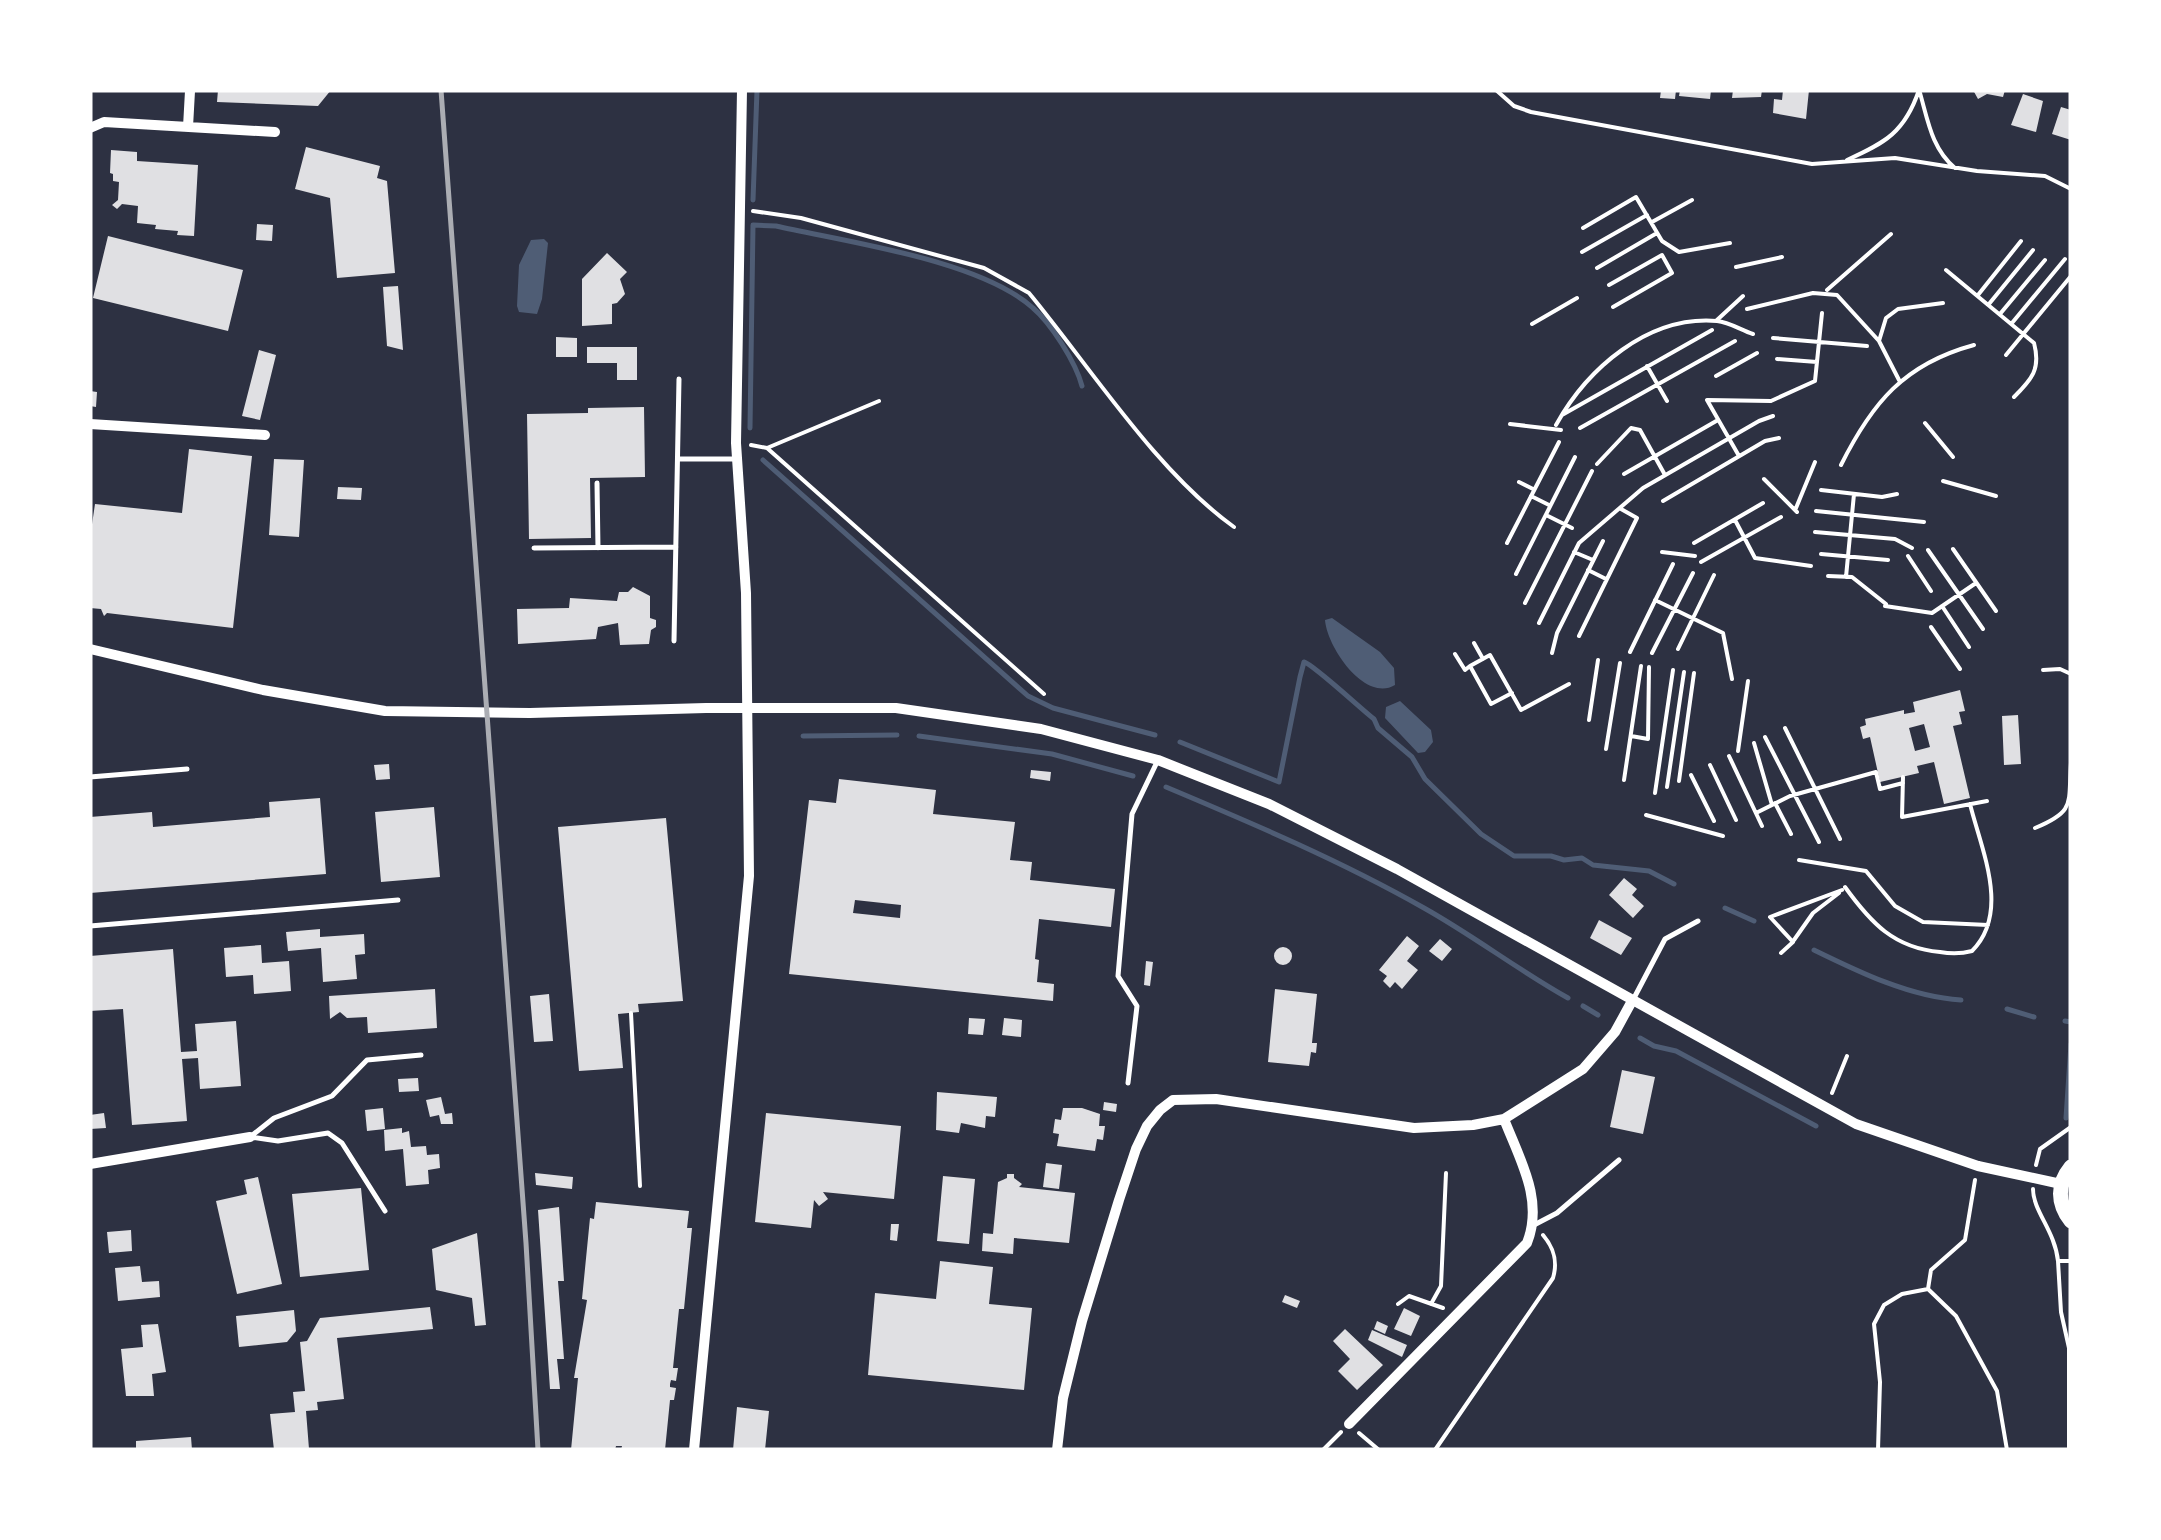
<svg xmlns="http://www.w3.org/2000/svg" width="2161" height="1540" font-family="Raleway,sans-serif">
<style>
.water{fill:#4f5d75}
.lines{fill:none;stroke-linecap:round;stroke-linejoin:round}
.stream{stroke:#4f5d75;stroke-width:5}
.building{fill:#e0e0e3;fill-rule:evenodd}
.path{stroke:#fff;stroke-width:4}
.service{stroke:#fff;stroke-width:5}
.minor{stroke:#fff;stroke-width:10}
.secondary{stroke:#fff;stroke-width:15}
.rail{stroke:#abadb3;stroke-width:5}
</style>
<rect width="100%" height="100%" fill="#2d3142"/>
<path class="water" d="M544,239L548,243L542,299L537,314L519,312L517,306L519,265L531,240Z
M1332,618L1380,652L1394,668L1395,685C1365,703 1327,647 1325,620Z
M1400,701L1431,730L1433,742L1425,752L1418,753L1385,718L1386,707Z"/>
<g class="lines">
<path class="stream" d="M753,200L757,90
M750,428L753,225L776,226C847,242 980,260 1033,308C1051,323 1076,363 1082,386
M763,460L1028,696L1053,708L1155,735
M803,736L897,735
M919,736L1052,754L1133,776
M1180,742L1279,782L1300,677L1304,662C1313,664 1361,709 1374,719L1378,728L1412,757L1425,779L1481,834L1514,856H1551L1564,860L1582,858L1593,865L1649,871L1674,884
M1166,787C1254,824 1341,861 1424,908C1474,936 1518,970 1568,998
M1725,908L1754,921
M1814,950C1859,972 1910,997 1961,1000
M1583,1006L1598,1015
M2007,1009L2034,1017
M2065,1021L2071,1022
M1640,1038L1654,1046L1676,1051L1816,1126
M2066,1118L2071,1044"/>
</g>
<path class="building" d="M218,90H331L318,106L217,102Z
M1661,90H1676L1675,99L1660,98Z
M1680,90H1711L1710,99L1679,96Z
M1733,90H1762L1761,97L1732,98Z
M1783,90H1809L1806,119L1773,113L1774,99L1782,100Z
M1973,90H2005L2003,97L1987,94L1978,99Z
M2023,94L2043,101L2036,132L2011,125Z
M2061,107L2071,110V140L2052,134Z
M306,147L380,166L377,178L387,181L395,273L337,278L330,198L295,189Z
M111,150L137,152V161L198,165L194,236L177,235L178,231L155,229L156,225L137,223L138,206L122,204L117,209L112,205L118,200L119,182L113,181V174L110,173Z
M257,224L273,225L272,241L256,240Z
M108,236L243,270L228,331L93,298Z
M607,253L627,272L620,279L625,294L617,303L612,304V324L582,326V279Z
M398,286L403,350L387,346L383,287Z
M556,337L577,338V357H556Z
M587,347H637V380H617V363H587Z
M259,350L276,355L260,420L242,416Z
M90,391L97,392L96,407L90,406Z
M644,407L645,477L590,478L591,538L529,539L527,414L588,413V408Z
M189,449L252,456L233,628L107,613L104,616L101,609L90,608V538L95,504L182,513Z
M274,459L304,460L299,537L269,535Z
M338,487L362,488L361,500L337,499Z
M633,587L650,596V618L656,620V627L651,630L649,644L620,645L618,623L598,627L596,639L518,644L517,609L569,608L570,598L617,601L619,592H628Z
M1960,690L1965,711L1959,712L1962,724L1953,726L1970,798L1944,804L1934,762L1917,766L1919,773L1880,782L1870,737L1863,739L1860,727L1866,725L1865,719L1904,710V714L1915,712L1913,702ZM1924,724L1930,747L1915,751L1909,728Z
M2018,715L2021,764L2004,765L2002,716Z
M389,764L390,779L376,780L374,765Z
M1031,770L1051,772L1050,781L1030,778Z
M839,779L936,790L933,814L1015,822L1010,860L1032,862L1030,880L1115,889L1111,927L1039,919L1035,959L1039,960L1037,982L1054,984L1053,1001L789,974L809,800L836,803ZM855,900L901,905L900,918L853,913Z
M320,798L326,874L90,893V817L152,812L153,827L270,817L269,802Z
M434,807L440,877L381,882L375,812Z
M666,818L683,1001L638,1004L639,1012L618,1014L623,1068L579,1071L558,827Z
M1624,878L1637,889L1632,895L1644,906L1633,918L1609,895Z
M1599,920L1632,938L1621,955L1590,938Z
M320,929V937L364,934L365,954L355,955L357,979L323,982L321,948L288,951L286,932Z
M1407,936L1419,946L1407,961L1418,970L1402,989L1395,982L1390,988L1383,981L1387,976L1379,970Z
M1440,939L1452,949L1442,961L1429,951Z
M261,945L262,963L289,961L291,991L254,994L253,975L226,977L224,948Z
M1274 956a9 9 0 1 1 18 0a9 9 0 1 1-18 0Z
M173,949L181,1052L197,1051L195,1024L236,1021L241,1086L200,1089L198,1058L182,1059L187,1121L132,1125L123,1009L90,1011V956Z
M1146,961L1153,962L1150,986L1144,985Z
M435,989L437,1028L368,1033L367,1017L347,1018L340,1012L330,1019L329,996Z
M1275,989L1317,994L1312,1043H1317L1316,1053L1311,1052L1309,1066L1268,1062Z
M549,994L553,1041L534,1042L530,996Z
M969,1018L985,1019L983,1035L968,1034Z
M1004,1018L1022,1020L1021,1037L1002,1035Z
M1622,1070L1655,1077L1643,1134L1610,1127Z
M418,1078L419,1091L399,1092L398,1079Z
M937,1092L997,1097L995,1117L986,1116L985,1128L961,1123L959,1133L936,1130Z
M441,1097L445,1114L452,1113L453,1124H441L439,1115L430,1117L426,1100Z
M1104,1102L1117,1104L1116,1112L1103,1110Z
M383,1108L385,1129L367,1131L365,1110Z
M1063,1108H1082L1100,1114L1099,1126H1105L1103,1140L1097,1139L1095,1151L1057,1146L1059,1134L1053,1133L1055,1119L1061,1120Z
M104,1113L106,1128L90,1129V1115Z
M766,1113L901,1126L894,1199L823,1192L828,1199L819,1206L814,1200L811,1228L755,1222Z
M402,1128V1133L409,1131L411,1147L426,1146L427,1155L439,1154L440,1168L428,1170L429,1184L406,1186L403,1149L385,1151L384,1130Z
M1046,1163L1062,1165L1059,1189L1043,1187Z
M535,1173L573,1177L572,1189L536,1185Z
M1007,1174H1014V1178L1022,1184L1019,1187L1075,1193L1069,1243L1014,1238L1013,1254L982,1251L983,1233L993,1234L998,1182L1007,1178Z
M943,1176L975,1179L969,1244L937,1241Z
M258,1177L282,1284L237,1294L216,1201L247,1194L244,1180Z
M361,1188L369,1270L300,1277L292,1194Z
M596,1202L689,1211L687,1228H692L684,1309H679L673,1368H678L676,1381L671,1380L670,1384V1387L676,1388L674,1400H670L665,1450H621L622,1446H616L615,1450H571L578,1378H574L587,1300L582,1299L590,1218L594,1219Z
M559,1207L564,1281H558L564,1359H557L560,1389H550L538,1210Z
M891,1224H899L897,1241L890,1240Z
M131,1230L132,1251L109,1253L107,1232Z
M477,1233L486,1325L475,1326L472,1298L436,1290L432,1249Z
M940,1261L993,1267L989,1304L1032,1308L1024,1390L868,1375L875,1293L936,1299Z
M140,1266L142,1282L159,1281L160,1297L118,1301L115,1268Z
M1285,1295L1300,1301L1297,1308L1282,1302Z
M430,1307L433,1329L337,1338L344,1399L317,1402L318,1410L306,1411L309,1449L274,1450L270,1414L295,1412L293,1392L305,1391L300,1342L307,1341L320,1318Z
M1404,1308L1420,1316L1411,1336L1394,1329Z
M294,1310L296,1331L287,1342L239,1347L236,1316Z
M1377,1321L1388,1326L1385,1334L1374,1329Z
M158,1324L166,1372L152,1374L154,1396H126L121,1349L143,1347L141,1325Z
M1345,1329L1383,1365L1357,1390L1338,1371L1350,1359L1333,1341Z
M1372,1330L1407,1345L1402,1357L1368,1340Z
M737,1407L769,1411L765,1450H733Z
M191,1437L192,1450H136V1441Z"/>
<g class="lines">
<path class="path" d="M1496,90L1514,106L1531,112L1812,164L1895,158L1977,171L2045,176L2071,189
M1920,93C1928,121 1932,149 1955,168
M1847,160C1885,143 1905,132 1919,90
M753,211L801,218L984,268L1029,293C1091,368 1156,471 1234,527
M1652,222L1692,200
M1583,228L1636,197L1662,241L1679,252L1730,243
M1582,252L1647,215
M1736,267L1782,257
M1597,268L1657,233
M1946,270L2034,343C2041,369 2032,379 2014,397
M1609,285L1662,255L1672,273L1613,307
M1827,290L1891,234
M1978,295L2021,241
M1989,304L2033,250
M1747,309L1813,293L1837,295L1879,341L1899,380
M2000,314L2045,260
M1717,320L1743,296
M2012,323L2065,259
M1532,324L1577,298
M1773,338L1867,346
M1879,341L1886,318L1898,309L1943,303
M2006,355L2071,276
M1777,359L1817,362
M1647,366L1667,401
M1716,376L1757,353
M1562,415L1712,330
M1925,423L1953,457
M1510,424L1561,430
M1556,425C1587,369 1648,315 1717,321C1729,322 1741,330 1753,334
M1580,428L1735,341
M751,445L767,448L1044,694
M767,448L879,401
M1739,456L1707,400L1771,401L1815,381L1822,313
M1597,464L1631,428L1640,430L1665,475
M1841,465C1872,403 1904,364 1974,345
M1624,474L1718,420
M1764,479L1797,512
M1943,481L1996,496
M1519,482L1533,489
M1821,490L1882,497L1897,494
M1531,496L1549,505
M1663,501L1765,441L1779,438
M1796,508L1815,462
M1816,511L1924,522
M1546,515L1572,528
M1735,520L1755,558L1811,566
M1815,532L1895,539L1912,548
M1507,543L1559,442
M1694,543L1763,503
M1953,549L1996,611
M1928,550L1983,629
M1574,552L1593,560
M1662,552L1695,556
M1821,554L1888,560
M1908,556L1931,591
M1701,562L1781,517
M1588,570L1606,579
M1516,574L1575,457
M1828,576L1852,577L1886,604
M1846,577L1854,494
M1655,600L1723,633L1732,679
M1525,603L1592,471
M1885,606L1932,613L1976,583
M1942,606L1969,647
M1539,623L1579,543L1643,488L1759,421L1773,416
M1931,627L1960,669
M1579,636L1637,518L1621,509
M1474,643L1483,659
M1678,649L1714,575
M1630,652L1673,564
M1552,653L1557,633L1603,541
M1652,653L1693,573
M1455,654L1465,670L1470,666
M2043,670L2060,669L2071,674
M1512,693L1491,704L1470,666L1490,655L1521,710L1569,684
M1589,720L1598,660
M1785,728L1840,839
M1631,736L1648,739L1649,667
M1765,737L1819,842
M1754,743L1772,805
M1606,749L1620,663
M1738,751L1748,681
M1729,756L1762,826
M1710,765L1736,820
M1691,775L1714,821
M1903,777L1902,817L1987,801
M1624,780L1641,666
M1679,781L1694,673
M1667,787L1684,672
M1655,793L1673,670
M1775,803L1791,834
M1756,813L1790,796L1876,772L1880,789L1903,783
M1646,815L1723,836
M2035,828C2076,811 2068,804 2071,763
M1799,860L1866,871L1895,906L1923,922L1988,925
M1845,887C1871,923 1894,948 1940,952C1951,954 1961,954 1972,951C2011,912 1981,849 1970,804
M1794,940L1813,913L1839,893
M1781,953L1793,942L1770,917L1842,890
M631,1013L640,1186
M1832,1093L1847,1056
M2036,1165L2040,1149L2071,1127
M2033,1189C2033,1211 2055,1231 2058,1261H2071
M2058,1261L2061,1312L2069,1348V1450
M1928,1289L1931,1270L1965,1240L1975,1180
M1398,1304L1409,1296L1443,1308
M1431,1304L1441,1286L1446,1173
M1359,1433L1379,1450
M1323,1450L1341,1432
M1435,1450L1553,1278C1558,1261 1554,1248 1543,1235
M1878,1450L1880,1382L1874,1324L1884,1305L1902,1294L1928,1289L1956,1316L1997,1391L2007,1450"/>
<path class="service" d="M678,459H735
M597,483L598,548
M534,548L676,547
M674,641L679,379
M90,777L187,769
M90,926L398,900
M1634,998L1665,939L1698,921
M1128,1083L1137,1006L1118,976L1132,814L1158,760
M250,1137L274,1118L332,1096L367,1060L421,1055
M250,1137L278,1141L328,1133L342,1143L385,1211
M1534,1225L1557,1213L1619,1160"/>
<path class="minor" d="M188,127L190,91
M90,128L104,122L275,132
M90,424L265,435
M90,649L263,690L385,711L530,713L706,708H896L1041,729L1158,760L1269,804L1397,869L1856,1124L1978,1166L2061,1184
M90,1164L250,1137
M1349,1424L1527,1243C1544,1200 1520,1160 1504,1119
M694,1450L749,876L746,593L736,443L742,90
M1057,1450L1063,1398L1082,1321L1119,1200L1136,1149L1147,1126L1160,1110L1173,1100L1216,1099L1414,1128L1473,1125L1504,1119L1583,1069L1615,1032L1632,1001"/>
<path class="secondary" d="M2071,1167C2057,1184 2057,1203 2071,1221"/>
<path class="rail" d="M441,90L526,1243L538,1450"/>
</g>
<rect width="2161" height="1540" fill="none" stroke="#ffffff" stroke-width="185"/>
</svg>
